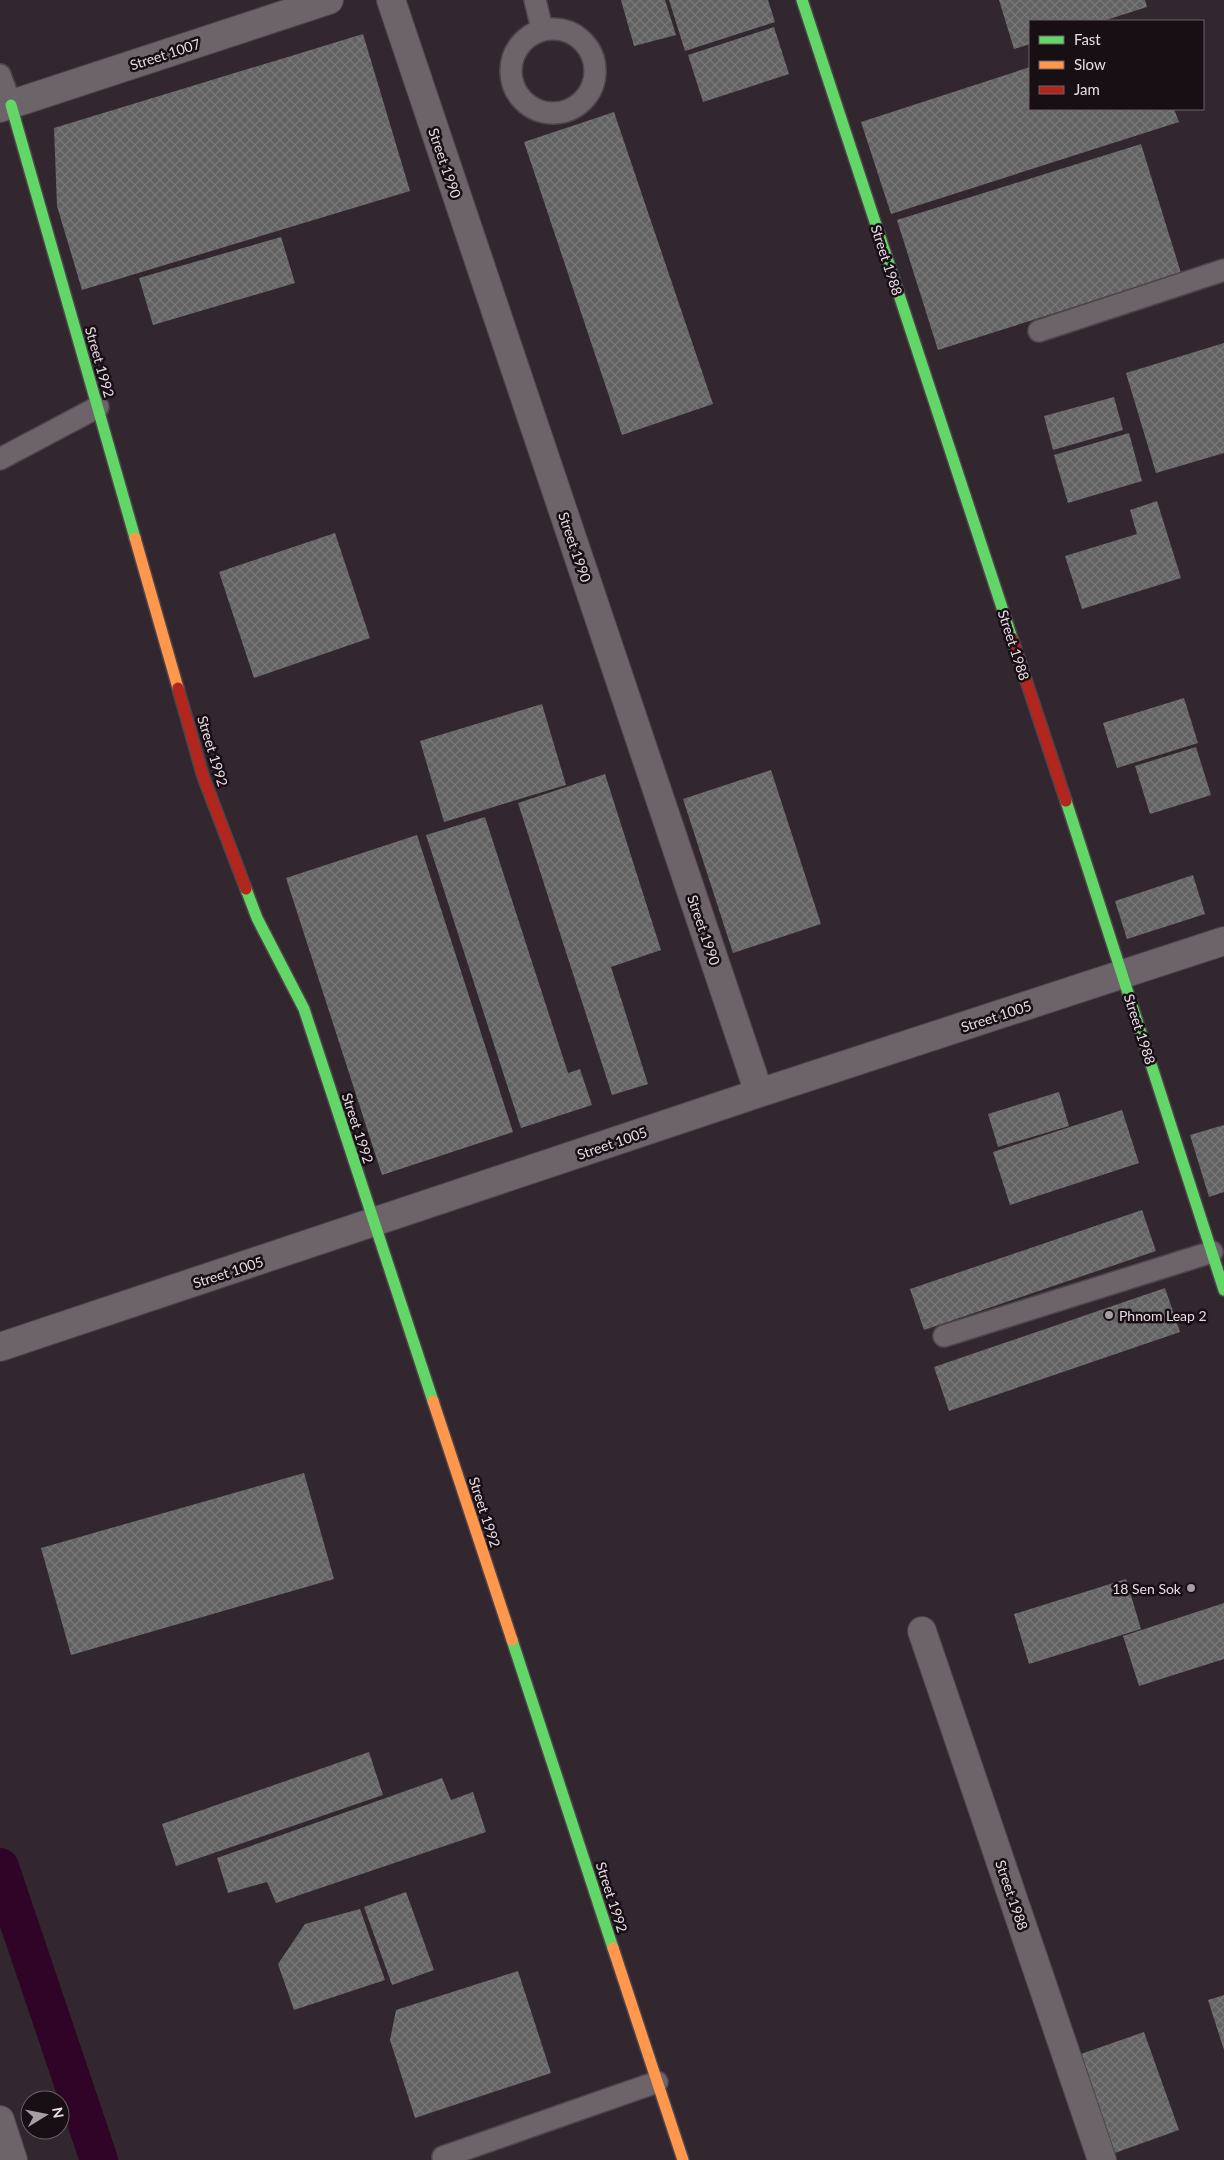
<svg xmlns="http://www.w3.org/2000/svg" width="1224" height="2160" font-family="Lato,sans-serif">
<style>
.lines{fill:none;stroke-linecap:round;stroke-linejoin:round}
.canal{stroke:#300427;stroke-width:38}
.building{fill:url(#building-cross-hatch)}
.lane-casing{stroke:#4e454c;stroke-width:24}
.street-casing{stroke:#4e454c;stroke-width:30}
.fast-casing{stroke:#4e454c;stroke-width:14}
.slow-casing{stroke:#4e454c;stroke-width:14}
.jam-casing{stroke:#4e454c;stroke-width:14}
.lane{stroke:#6d646a;stroke-width:21}
.street{stroke:#6d646a;stroke-width:28}
.fast{stroke:#63d668;stroke-width:11}
.slow{stroke:#ff974d;stroke-width:11}
.jam{stroke:#b3261e;stroke-width:11}
.poi-dot{fill:#a89ca5;stroke:#180f15;stroke-width:2}
.labels{text-anchor:middle;dominant-baseline:central;stroke-width:5;stroke-linejoin:round;paint-order:stroke}
.street-label{font-size:14px;fill:#e8dbe4;stroke:#180f15}
.poi-label{font-size:14px;fill:#e8dbe4;stroke:#180f15;text-anchor:start}
</style>
<defs>
<pattern id="building-cross-hatch" width="8" height="8" patternUnits="userSpaceOnUse" patternTransform="scale(1.25)"><rect width="8" height="8" fill="#646363"/><path d="M0 0l8 8M0 8l8-8" fill="none" stroke="#7a7979"/></pattern>
</defs>
<rect width="100%" height="100%" fill="#32272f"/>
<g class="lines">
<path class="canal" d="M0,1867L99,2160"/>
</g>
<path class="building" d="M621,0H665L676,35L634,46Z
M669,0H768L775,22L685,51Z
M999,0H1145L1147,7L1103,21H1030V44L1014,49Z
M774,27L789,74L703,102L688,55Z
M363,34L410,191L82,290L57,206L54,128Z
M1030,67V109H1174L1179,122L891,214L861,122Z
M614,112L713,404L622,435L524,142Z
M1141,144L1181,273L938,350L897,220Z
M281,237L295,283L153,325L139,278Z
M1224,343V453L1156,473L1126,373Z
M1114,397L1123,430L1053,450L1044,416Z
M1129,433L1142,481L1068,503L1054,455Z
M1157,501L1181,578L1082,609L1065,556L1137,534L1130,510Z
M335,533L370,638L254,678L219,572Z
M1184,698L1198,743L1117,768L1103,723Z
M542,704L566,785L444,822L420,741Z
M1196,747L1211,795L1150,814L1135,766Z
M771,770L821,924L733,953L683,799Z
M605,774L661,950L611,967L648,1084L612,1095L518,803Z
M485,817L568,1073L580,1069L592,1105L521,1128L426,835Z
M417,835L513,1132L382,1175L286,878Z
M1193,875L1205,914L1127,939L1115,901Z
M1059,1092L1069,1126L998,1147L988,1114Z
M1122,1110L1139,1163L1010,1205L993,1152Z
M1224,1125V1192L1209,1197L1190,1135Z
M1142,1210L1156,1251L924,1330L910,1289Z
M1165,1288L1180,1332L949,1411L934,1367Z
M304,1473L334,1579L71,1655L41,1548Z
M1126,1579L1141,1629L1029,1664L1014,1614Z
M1224,1603V1659L1139,1686L1123,1636Z
M369,1752L383,1795L176,1866L162,1824Z
M442,1778L451,1800L473,1792L486,1832L276,1903L267,1882L228,1893L217,1858Z
M406,1892L434,1970L392,1985L364,1907Z
M360,1909L385,1980L294,2010L278,1964L305,1924Z
M518,1971L551,2073L415,2118L390,2040L396,2010Z
M1224,1995V2050L1208,2000Z
M1144,2032L1179,2130L1112,2154L1078,2055Z"/>
<g class="lines">
<g class="lane-casing">
<path id="lane" d="M535,0L542,29
M511 71a42 42 0 1 1 84 0a42 42 0 1 1-84 0Z
M0,75L11,105
M1039,331L1224,270
M0,459L98,407
M944,1336L1212,1252
M443,2157L657,2082"/>
</g>
<g class="street-casing">
<path id="street" d="M391,0L759,1093
M0,108L329,0
M0,1347L759,1093L1224,941
M922,1631L1102,2160
M0,2120L13,2160"/>
</g>
<g class="fast-casing">
<path id="fast" d="M802,0L1012,638
M11,105L135,538
M1066,801L1224,1290
M246,889L257,918L304,1009L433,1401
M512,1640L613,1948"/>
</g>
<g class="slow-casing">
<path id="slow" d="M135,538L178,688
M433,1401L512,1640
M613,1948L683,2160"/>
</g>
<g class="jam-casing">
<path id="jam" d="M1012,638L1066,801
M178,688L203,776L246,889"/>
</g>
<use href="#lane" class="lane"/>
<use href="#street" class="street"/>
<use href="#fast" class="fast"/>
<use href="#slow" class="slow"/>
<use href="#jam" class="jam"/>
</g>
<g class="poi-dot">
<circle cx="1109" cy="1315" r="5"/>
<circle cx="1191" cy="1588" r="5"/>
</g>
<g class="labels">
<g class="street-label">
<text transform="translate(165 54) rotate(-18)">Street 1007</text>
<text transform="translate(445 163) rotate(71)">Street 1990</text>
<text transform="translate(887 260) rotate(72)">Street 1988</text>
<text transform="translate(100 362) rotate(74)">Street 1992</text>
<text transform="translate(575 547) rotate(71)">Street 1990</text>
<text transform="translate(1014 645) rotate(72)">Street 1988</text>
<text transform="translate(213 751) rotate(73)">Street 1992</text>
<text transform="translate(704 930) rotate(71)">Street 1990</text>
<text transform="translate(996 1016) rotate(-18)">Street 1005</text>
<text transform="translate(1140 1029) rotate(72)">Street 1988</text>
<text transform="translate(358 1128) rotate(72)">Street 1992</text>
<text transform="translate(612 1143) rotate(-19)">Street 1005</text>
<text transform="translate(228 1272) rotate(-18)">Street 1005</text>
<text transform="translate(485 1512) rotate(72)">Street 1992</text>
<text transform="translate(1012 1895) rotate(71)">Street 1988</text>
<text transform="translate(612 1897) rotate(72)">Street 1992</text>
</g>
<g class="poi-label">
<text x="1119" y="1315">Phnom Leap 2</text>
<text x="1181" y="1588" text-anchor="end">18 Sen Sok</text>
</g>
</g>
<rect x="1029" y="20" width="175" height="90" fill="#180f15" stroke="#6b6168"/>
<rect x="1039" y="36" width="25" height="8" fill="#63d668" stroke="#6b6168"/>
<text x="1074" y="45" font-size="15" fill="#e8dbe4">Fast</text>
<rect x="1039" y="61" width="25" height="8" fill="#ff974d" stroke="#6b6168"/>
<text x="1074" y="70" font-size="15" fill="#e8dbe4">Slow</text>
<rect x="1039" y="86" width="25" height="8" fill="#b3261e" stroke="#6b6168"/>
<text x="1074" y="95" font-size="15" fill="#e8dbe4">Jam</text>
<g transform="translate(45 2115) rotate(80)"><circle r="24" fill="#180f15" stroke="#6b6168"/>
<path d="M0-4L9 19L0 12L-9 19Z" fill="#a89ca5"/>
<text y="-8" font-size="14" font-weight="bold" text-anchor="middle" fill="#e8dbe4">N</text>
</g>
</svg>
